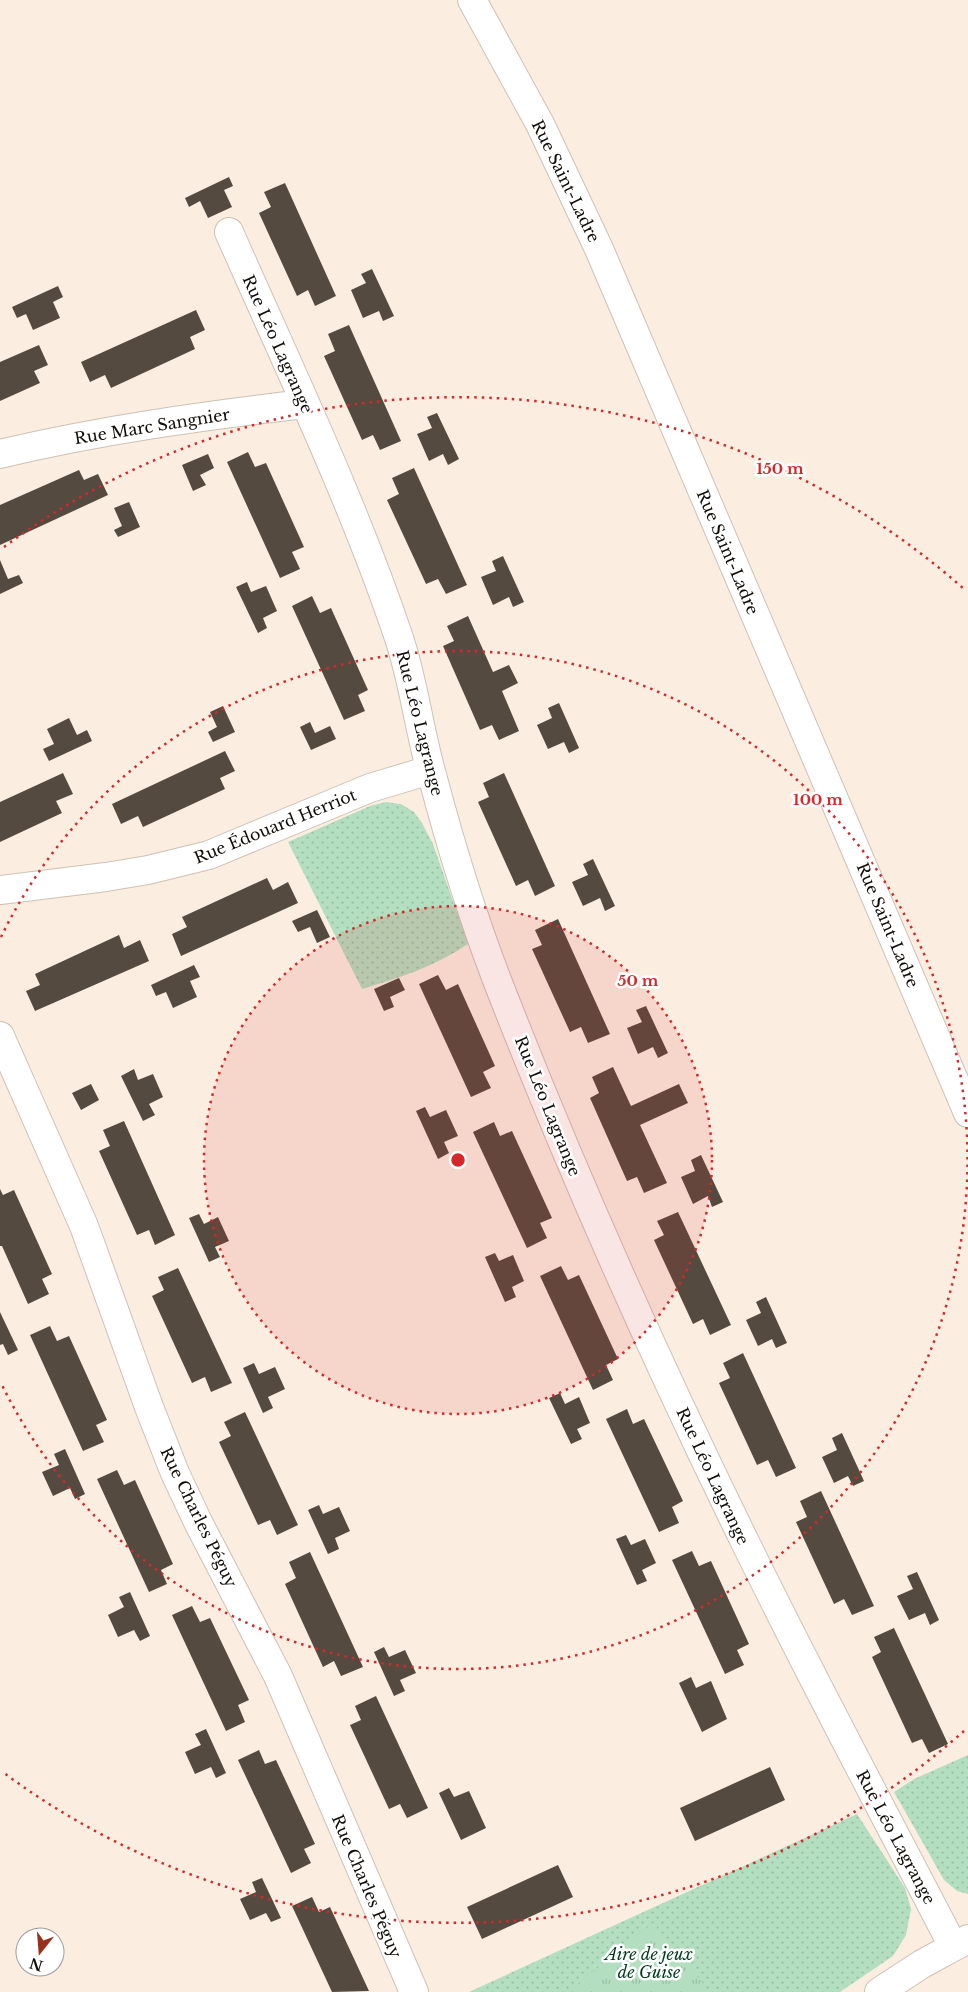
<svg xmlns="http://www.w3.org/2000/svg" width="968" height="1992" font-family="'Libre Baskerville',serif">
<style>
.grass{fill:url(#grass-dots)}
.park{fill:url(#park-tufts)}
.building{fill:#554a3f}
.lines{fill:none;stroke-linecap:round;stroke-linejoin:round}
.street-casing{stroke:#cec1b4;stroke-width:30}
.secondary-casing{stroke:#cec1b4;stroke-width:30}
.street{stroke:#fff;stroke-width:28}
.secondary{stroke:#fff;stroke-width:28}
.ring{fill:none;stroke:#d62828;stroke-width:2.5;stroke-dasharray:2.5 5}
.labels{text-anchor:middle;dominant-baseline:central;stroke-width:5;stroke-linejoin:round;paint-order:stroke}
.street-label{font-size:16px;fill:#110d09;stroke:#fff}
.park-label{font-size:16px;font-style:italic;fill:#033b1e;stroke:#fff}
.centre{fill:#d62828;stroke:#fff;stroke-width:2.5}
.ring-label{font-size:15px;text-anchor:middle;font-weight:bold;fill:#d62828;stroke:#fff;stroke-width:5;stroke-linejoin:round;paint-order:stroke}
</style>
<defs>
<pattern id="grass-dots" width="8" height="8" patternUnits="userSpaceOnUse" patternTransform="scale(1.25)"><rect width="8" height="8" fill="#b3dfc0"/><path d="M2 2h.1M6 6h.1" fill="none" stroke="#99bea4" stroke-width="1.8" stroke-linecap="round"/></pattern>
<pattern id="park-tufts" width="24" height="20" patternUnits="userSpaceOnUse" patternTransform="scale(1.25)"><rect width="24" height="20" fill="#b3dfc0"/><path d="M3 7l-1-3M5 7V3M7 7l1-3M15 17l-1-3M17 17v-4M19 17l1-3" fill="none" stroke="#99bea4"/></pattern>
</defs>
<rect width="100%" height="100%" fill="#fbeee1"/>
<path class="grass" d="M386,802L401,804L414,812L422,823L433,844L468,944C436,966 399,978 362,989L288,842L370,806Z
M968,1755V1894L957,1891L944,1880L894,1792L914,1779Z
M857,1814L905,1888L911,1909L906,1935L893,1956L840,1992H469Z"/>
<path class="park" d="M653,1923L710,1992H579L575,1986Z"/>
<path class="building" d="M229,177L233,186L224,190L232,207L208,218L200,201L189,207L185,198Z
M285,183L336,296L315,306L308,290L297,296L259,213L271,207L264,192Z
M372,269L394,316L383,321L379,311L363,318L351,290L366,283L361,274Z
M58,286L63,297L53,302L60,318L33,330L26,314L17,318L12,307Z
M196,310L205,330L190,337L195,349L111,388L105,375L90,382L81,362Z
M349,325L401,441L380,450L373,435L362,440L324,356L335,351L328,334Z
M39,345L48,365L34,371L40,383L0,401V362Z
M437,413L459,459L448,465L443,454L429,461L417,434L432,428L427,417Z
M248,452L255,467L266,463L304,547L292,552L300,569L280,578L227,462Z
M208,454L214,468L200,475L206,485L193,491L182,465Z
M414,468L467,585L446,594L438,579L426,584L387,500L399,494L392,478Z
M79,470L84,480L98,474L108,495L0,545V505Z
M129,502L140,527L118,537L114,530L122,526L114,508Z
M503,556L524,602L513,607L509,597L493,605L481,577L496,571L492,561Z
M0,560L8,579L19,575L23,583L0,594Z
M247,582L251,592L266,586L277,611L263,618L267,628L258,633L236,587Z
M312,596L320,613L331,608L368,690L358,695L365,711L344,720L292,606Z
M468,616L493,672L509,665L518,683L502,691L519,731L499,740L492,725L480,730L443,646L454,641L447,626Z
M559,703L579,748L569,753L564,742L548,749L537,725L552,718L548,708Z
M223,706L235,732L213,742L208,732L217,727L210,712Z
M69,718L77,735L87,730L92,741L49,761L43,749L54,744L47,729Z
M310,722L315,733L330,726L336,739L311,750L300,727Z
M225,751L235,771L220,778L225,789L143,827L138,816L121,824L112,804Z
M63,773L73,794L56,801L62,813L0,842V802Z
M504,773L555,886L535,896L528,880L516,886L478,802L489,797L483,783Z
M593,859L615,906L605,911L600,898L583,906L572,882L588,875L583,864Z
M267,878L273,890L288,882L298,903L181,956L172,934L187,927L182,917Z
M317,910L330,937L317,943L310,927L298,932L292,921Z
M558,919L610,1034L588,1043L581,1027L570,1032L532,949L542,945L535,930Z
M119,935L124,948L140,940L149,961L35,1011L26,991L40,985L35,974Z
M194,965L200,977L190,981L197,997L173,1008L166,992L156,996L151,985Z
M438,975L446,990L458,984L495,1066L483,1072L491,1088L471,1097L419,984Z
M399,978L405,990L390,997L394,1007L384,1011L374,989Z
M646,1006L668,1053L658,1058L653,1047L638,1054L627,1028L642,1022L636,1010Z
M613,1067L631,1106L679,1084L688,1103L640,1125L667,1183L644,1193L637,1177L627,1181L590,1098L599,1093L592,1077Z
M134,1069L138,1080L153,1074L163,1097L149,1104L155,1115L143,1121L121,1076Z
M91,1084L99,1100L81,1110L72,1093Z
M425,1107L430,1117L446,1110L458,1136L444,1142L449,1153L438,1159L416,1111Z
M124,1121L175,1235L155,1245L149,1230L137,1235L99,1151L110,1146L103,1130Z
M494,1122L500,1136L512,1131L552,1218L540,1223L547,1238L527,1248L473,1132Z
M701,1155L723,1202L712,1207L708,1196L693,1204L681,1177L695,1171L691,1160Z
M0,1189L3,1195L14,1190L52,1274L42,1279L49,1294L28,1304L2,1246H0Z
M678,1212L731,1325L710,1335L703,1319L693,1324L654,1240L664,1235L657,1221Z
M199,1214L204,1224L218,1217L229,1241L215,1247L220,1257L209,1262L189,1218Z
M495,1253L499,1261L513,1255L524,1281L512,1287L516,1297L505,1302L485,1257Z
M561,1266L568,1280L579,1275L618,1359L606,1365L613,1380L593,1390L540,1276Z
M178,1268L232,1383L211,1392L205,1377L192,1383L152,1296L164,1290L158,1277Z
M766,1297L787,1343L776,1348L772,1339L758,1346L746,1320L761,1313L756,1302Z
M0,1312L18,1350L8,1355L3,1344L0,1345Z
M50,1326L57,1341L69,1336L107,1420L96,1425L104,1442L83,1451L30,1335Z
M743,1353L796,1468L776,1477L768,1460L757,1465L719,1383L730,1378L723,1363Z
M254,1363L259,1374L275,1367L285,1389L268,1397L273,1408L263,1413L243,1368Z
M560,1393L565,1404L579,1397L590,1423L577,1429L582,1439L571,1444L549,1398Z
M627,1409L633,1424L644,1419L683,1501L672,1507L679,1523L659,1532L606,1419Z
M245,1412L298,1525L277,1535L270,1520L258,1525L219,1442L231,1436L224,1422Z
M842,1433L864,1481L853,1486L848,1476L834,1483L822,1457L837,1450L832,1438Z
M65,1449L85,1494L75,1499L70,1488L53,1496L42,1472L59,1465L54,1454Z
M117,1470L124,1485L135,1480L173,1564L161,1570L167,1584L149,1592L97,1479Z
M821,1491L874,1606L852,1615L844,1599L834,1604L796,1522L807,1517L800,1501Z
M319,1505L323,1514L339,1507L350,1531L335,1538L339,1549L328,1554L308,1510Z
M626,1535L631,1545L645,1539L656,1563L642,1570L647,1581L637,1585L616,1539Z
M692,1551L699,1566L711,1561L749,1644L737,1650L744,1665L725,1674L672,1560Z
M310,1552L363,1667L341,1676L334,1661L323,1667L285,1584L296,1578L289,1562Z
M917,1572L939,1620L930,1625L925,1613L909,1620L897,1596L913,1589L907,1576Z
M130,1592L150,1636L140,1641L134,1630L118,1637L108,1615L124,1607L119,1597Z
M192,1606L200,1622L210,1618L249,1700L238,1705L245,1722L226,1731L172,1615Z
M894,1628L948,1744L929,1753L922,1739L912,1743L872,1657L881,1652L874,1637Z
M384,1647L389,1657L405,1650L416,1673L400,1680L405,1691L394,1696L374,1652Z
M691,1677L696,1688L711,1681L727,1719L702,1732L679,1683Z
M376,1696L428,1808L407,1818L400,1804L389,1809L350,1725L361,1720L355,1706Z
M206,1729L226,1773L216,1778L211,1767L195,1774L185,1752L201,1745L195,1734Z
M259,1750L265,1764L276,1760L315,1844L304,1849L311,1863L291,1873L238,1760Z
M770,1767L785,1800L695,1841L680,1808Z
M449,1788L454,1797L469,1791L486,1828L461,1840L439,1793Z
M558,1865L573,1897L482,1939L467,1907Z
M262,1878L281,1918L271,1922L266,1913L250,1920L240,1899L256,1892L252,1882Z
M312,1897L319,1912L330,1907L369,1991L332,1992L292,1906Z"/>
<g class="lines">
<g class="street-casing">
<path id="street" d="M229,232C288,366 352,499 399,638C414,683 419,730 432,775C450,843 472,915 497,980C572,1173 656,1361 747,1546C813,1681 884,1813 953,1946
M0,454C100,430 202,416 304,404
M0,890L106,877L148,870L209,855L370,788L430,770
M0,1036L84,1226L149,1407L175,1473L198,1522L278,1676L414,1992
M879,1992L922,1964L968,1939"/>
</g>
<g class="secondary-casing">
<path id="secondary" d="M472,0L540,124L599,249L968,1113"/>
</g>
<use href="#street" class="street"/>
<use href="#secondary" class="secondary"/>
</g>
<circle cx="458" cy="1160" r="254" fill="#d62828" fill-opacity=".12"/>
<g class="ring">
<circle cx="458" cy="1160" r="254"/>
<path d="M1 937A509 509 0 1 1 1 1383"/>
<path d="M964 1731A763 763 0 0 1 4 1773M4 547A763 763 0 0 1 964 589"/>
</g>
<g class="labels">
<g class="street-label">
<text transform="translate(566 181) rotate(64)">Rue Saint-Ladre</text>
<text transform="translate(278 344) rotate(66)">Rue Léo Lagrange</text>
<text transform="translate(152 426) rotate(-9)">Rue Marc Sangnier</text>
<text transform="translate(728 552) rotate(67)">Rue Saint-Ladre</text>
<text transform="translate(420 723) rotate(76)">Rue Léo Lagrange</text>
<text transform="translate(275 826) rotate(-22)">Rue Édouard Herriot</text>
<text transform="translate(888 925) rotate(67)">Rue Saint-Ladre</text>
<text transform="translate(548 1106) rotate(68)">Rue Léo Lagrange</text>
<text transform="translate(713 1476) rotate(65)">Rue Léo Lagrange</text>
<text transform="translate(199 1517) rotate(64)">Rue Charles Péguy</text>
<text transform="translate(896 1837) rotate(62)">Rue Léo Lagrange</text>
<text transform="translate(367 1886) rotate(67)">Rue Charles Péguy</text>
</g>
<g class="park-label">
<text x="649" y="1954">Aire de jeux<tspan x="649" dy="18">de Guise</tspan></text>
</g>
</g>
<circle cx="458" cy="1160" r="8" class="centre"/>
<g class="ring-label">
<text x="780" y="474">150 m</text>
<text x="818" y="805">100 m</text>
<text x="638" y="986">50 m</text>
</g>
<g transform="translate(40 1952) rotate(197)"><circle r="24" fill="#ffffff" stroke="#a09e9d"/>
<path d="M0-4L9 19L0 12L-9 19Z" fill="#99301c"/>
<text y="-8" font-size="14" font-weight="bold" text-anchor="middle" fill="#110d09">N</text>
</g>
</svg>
